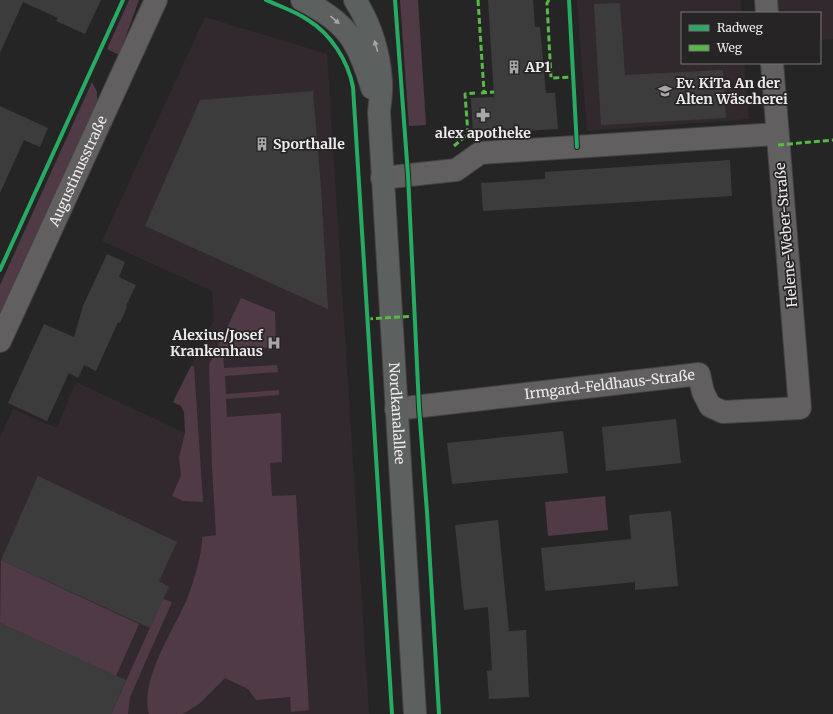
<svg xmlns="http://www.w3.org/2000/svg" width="833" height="714" font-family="Merriweather,serif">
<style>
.built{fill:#32292f}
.green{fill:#4f3a46}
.building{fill:#3d3c3d}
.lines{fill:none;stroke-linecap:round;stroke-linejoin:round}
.minor-casing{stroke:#444243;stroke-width:24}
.secondary-casing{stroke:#444243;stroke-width:24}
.minor{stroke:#615f60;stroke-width:22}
.secondary{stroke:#5c605f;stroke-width:22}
.quiet{stroke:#58b947;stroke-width:3;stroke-dasharray:6 3;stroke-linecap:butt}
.cycleway-casing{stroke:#272426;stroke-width:6}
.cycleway{stroke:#26ab63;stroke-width:4}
.oneway{fill:#a5a6a6}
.labels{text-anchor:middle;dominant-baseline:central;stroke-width:3.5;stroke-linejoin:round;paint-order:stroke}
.poi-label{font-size:14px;font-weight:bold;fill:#eeebec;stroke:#272426;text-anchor:start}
.street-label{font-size:14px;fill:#eeebec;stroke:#272426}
</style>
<rect width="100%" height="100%" fill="#262526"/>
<path class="built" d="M577,0H740L741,13H682V63H744L749,119L587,131Z
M777,0H833V39L820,40V13H778Z
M205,17L327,54L369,714H0V437L13,409L57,428L76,382L185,433L184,412L181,406L173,402L214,320L212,291L102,241Z"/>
<path class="green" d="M129,0H139L119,55L107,49Z
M400,0H418L426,125L409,126Z
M92,82L97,92V103L0,316V285Z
M241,298L275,312L276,347L223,351L224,368L277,365L278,372L225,376L226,394L279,390V395L226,399L227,417L281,413L282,462L270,463L272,496L296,495L309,710L291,712L290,697L256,700L248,689L225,678L199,704L183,714H149C139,680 174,630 187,599C193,585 203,551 202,537L216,535L212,467L209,365Z
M191,366H194L203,502L183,501L172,496L181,475L179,457L185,433L184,412L181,406L173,402Z
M605,496L608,530L548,536L545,502Z
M1,560L139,624L116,676L0,623Z
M163,599L172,602L130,697L128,714H111Z"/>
<path class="building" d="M0,0H101L85,34L56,21L58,18L23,2L0,53Z
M488,0H533L535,27H540L546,93H555L558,129L473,134L471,98L494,97Z
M620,3L625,75L723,70L726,118L601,125L594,4Z
M313,91L321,188L328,309L145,226L200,100Z
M0,106L48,128L40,147L24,140L0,193Z
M730,160L732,196L483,211L481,183L545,179V172Z
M107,254L125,262L119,277L136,285L126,306L127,307L120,323L118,322L96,371L84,365L78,378L69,373L47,421L8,403L44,324L74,337L83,306Z
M676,419L681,463L606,471L602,427Z
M563,431L568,473L452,484L447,443Z
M38,476L177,542L159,581L169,587L150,628L1,560Z
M671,511L678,586L635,590V582L545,591L541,548L631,539L629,515Z
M498,520L509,631L526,630L529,697L489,699L487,671L492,670L488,607L464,610L455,525Z
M0,623L126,680L111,714H0Z"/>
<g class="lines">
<g class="minor-casing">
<g id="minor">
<path d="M766,0L767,13"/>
<path d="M382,178L456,170L480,153L777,134"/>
<path id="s1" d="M0,341L156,0"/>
<path id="s2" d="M396,409L699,374L703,392L710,406L723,412L800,408L772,63"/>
</g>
</g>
<g class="secondary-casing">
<g id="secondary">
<path d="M302,0C347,22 358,41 372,88"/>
<path id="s3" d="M355,0C371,25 379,52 381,81C382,91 380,102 379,112L415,714"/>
</g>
</g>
<use href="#minor" class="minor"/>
<use href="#secondary" class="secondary"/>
<path class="quiet" d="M478,0L484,92
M549,0L547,3L551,78L573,77
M481,93L494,92
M778,145L833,140
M454,146L468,134L465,94L475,93
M367,319L415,316"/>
<g class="cycleway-casing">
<path id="cycleway" d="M266,0C279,6 295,11 308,20C331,34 348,61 353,87L392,714
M395,0L408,175L419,407L427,512L439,714
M569,0L577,147
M0,270L123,0"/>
</g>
<use href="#cycleway" class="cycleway"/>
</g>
<defs><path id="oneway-solid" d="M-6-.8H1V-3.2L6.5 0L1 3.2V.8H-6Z"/></defs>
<g class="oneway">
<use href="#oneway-solid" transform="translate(335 20) rotate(41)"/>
<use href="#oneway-solid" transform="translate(376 46) rotate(-106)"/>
</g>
<defs>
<g id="building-bare" transform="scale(1.08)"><path d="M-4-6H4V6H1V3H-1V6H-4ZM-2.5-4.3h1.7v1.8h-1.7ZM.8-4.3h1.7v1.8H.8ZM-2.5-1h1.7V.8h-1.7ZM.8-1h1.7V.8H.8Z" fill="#a8a6a7" stroke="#272426" stroke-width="2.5" paint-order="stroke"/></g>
<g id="school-bare" transform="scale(1.08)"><path d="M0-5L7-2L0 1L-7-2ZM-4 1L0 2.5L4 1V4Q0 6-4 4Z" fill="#a8a6a7" stroke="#272426" stroke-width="2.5" paint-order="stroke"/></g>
<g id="pharmacy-bare" transform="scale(1.08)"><path d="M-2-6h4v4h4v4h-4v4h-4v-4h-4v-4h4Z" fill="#a8a6a7" stroke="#272426" stroke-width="2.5" paint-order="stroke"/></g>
<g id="hospital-bare" transform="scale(1.08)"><path d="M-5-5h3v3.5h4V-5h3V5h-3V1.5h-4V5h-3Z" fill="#a8a6a7" stroke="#272426" stroke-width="2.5" paint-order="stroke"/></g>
</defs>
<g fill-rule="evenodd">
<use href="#building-bare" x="514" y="67"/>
<use href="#school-bare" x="665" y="91"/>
<use href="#pharmacy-bare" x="483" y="115"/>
<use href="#building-bare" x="262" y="144"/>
<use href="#hospital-bare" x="274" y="343"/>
</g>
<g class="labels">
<g class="poi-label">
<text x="525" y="67">AP1</text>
<text x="676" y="83">Ev. KiTa An der<tspan x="676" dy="16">Alten Wäscherei</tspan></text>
<text x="483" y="133" text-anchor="middle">alex apotheke</text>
<text x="273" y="144">Sporthalle</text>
<text x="263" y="335" text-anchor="end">Alexius/Josef<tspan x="263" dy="16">Krankenhaus</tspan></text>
</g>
<g class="street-label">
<text stroke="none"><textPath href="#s1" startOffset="187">Augustinusstraße</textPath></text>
<text transform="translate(786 235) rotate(-95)">Helene-Weber-Straße</text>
<text stroke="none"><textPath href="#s2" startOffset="215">Irmgard-Feldhaus-Straße</textPath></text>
<text stroke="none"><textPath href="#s3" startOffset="419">Nordkanalallee</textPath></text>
</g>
</g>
<rect x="681" y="12" width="140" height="52" fill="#272426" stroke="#777475"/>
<rect x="689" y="25" width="20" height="6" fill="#26ab63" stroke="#777475"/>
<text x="717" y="32" font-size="12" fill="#eeebec">Radweg</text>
<rect x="689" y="45" width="20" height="6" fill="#58b947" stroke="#777475"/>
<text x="717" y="52" font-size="12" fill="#eeebec">Weg</text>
</svg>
